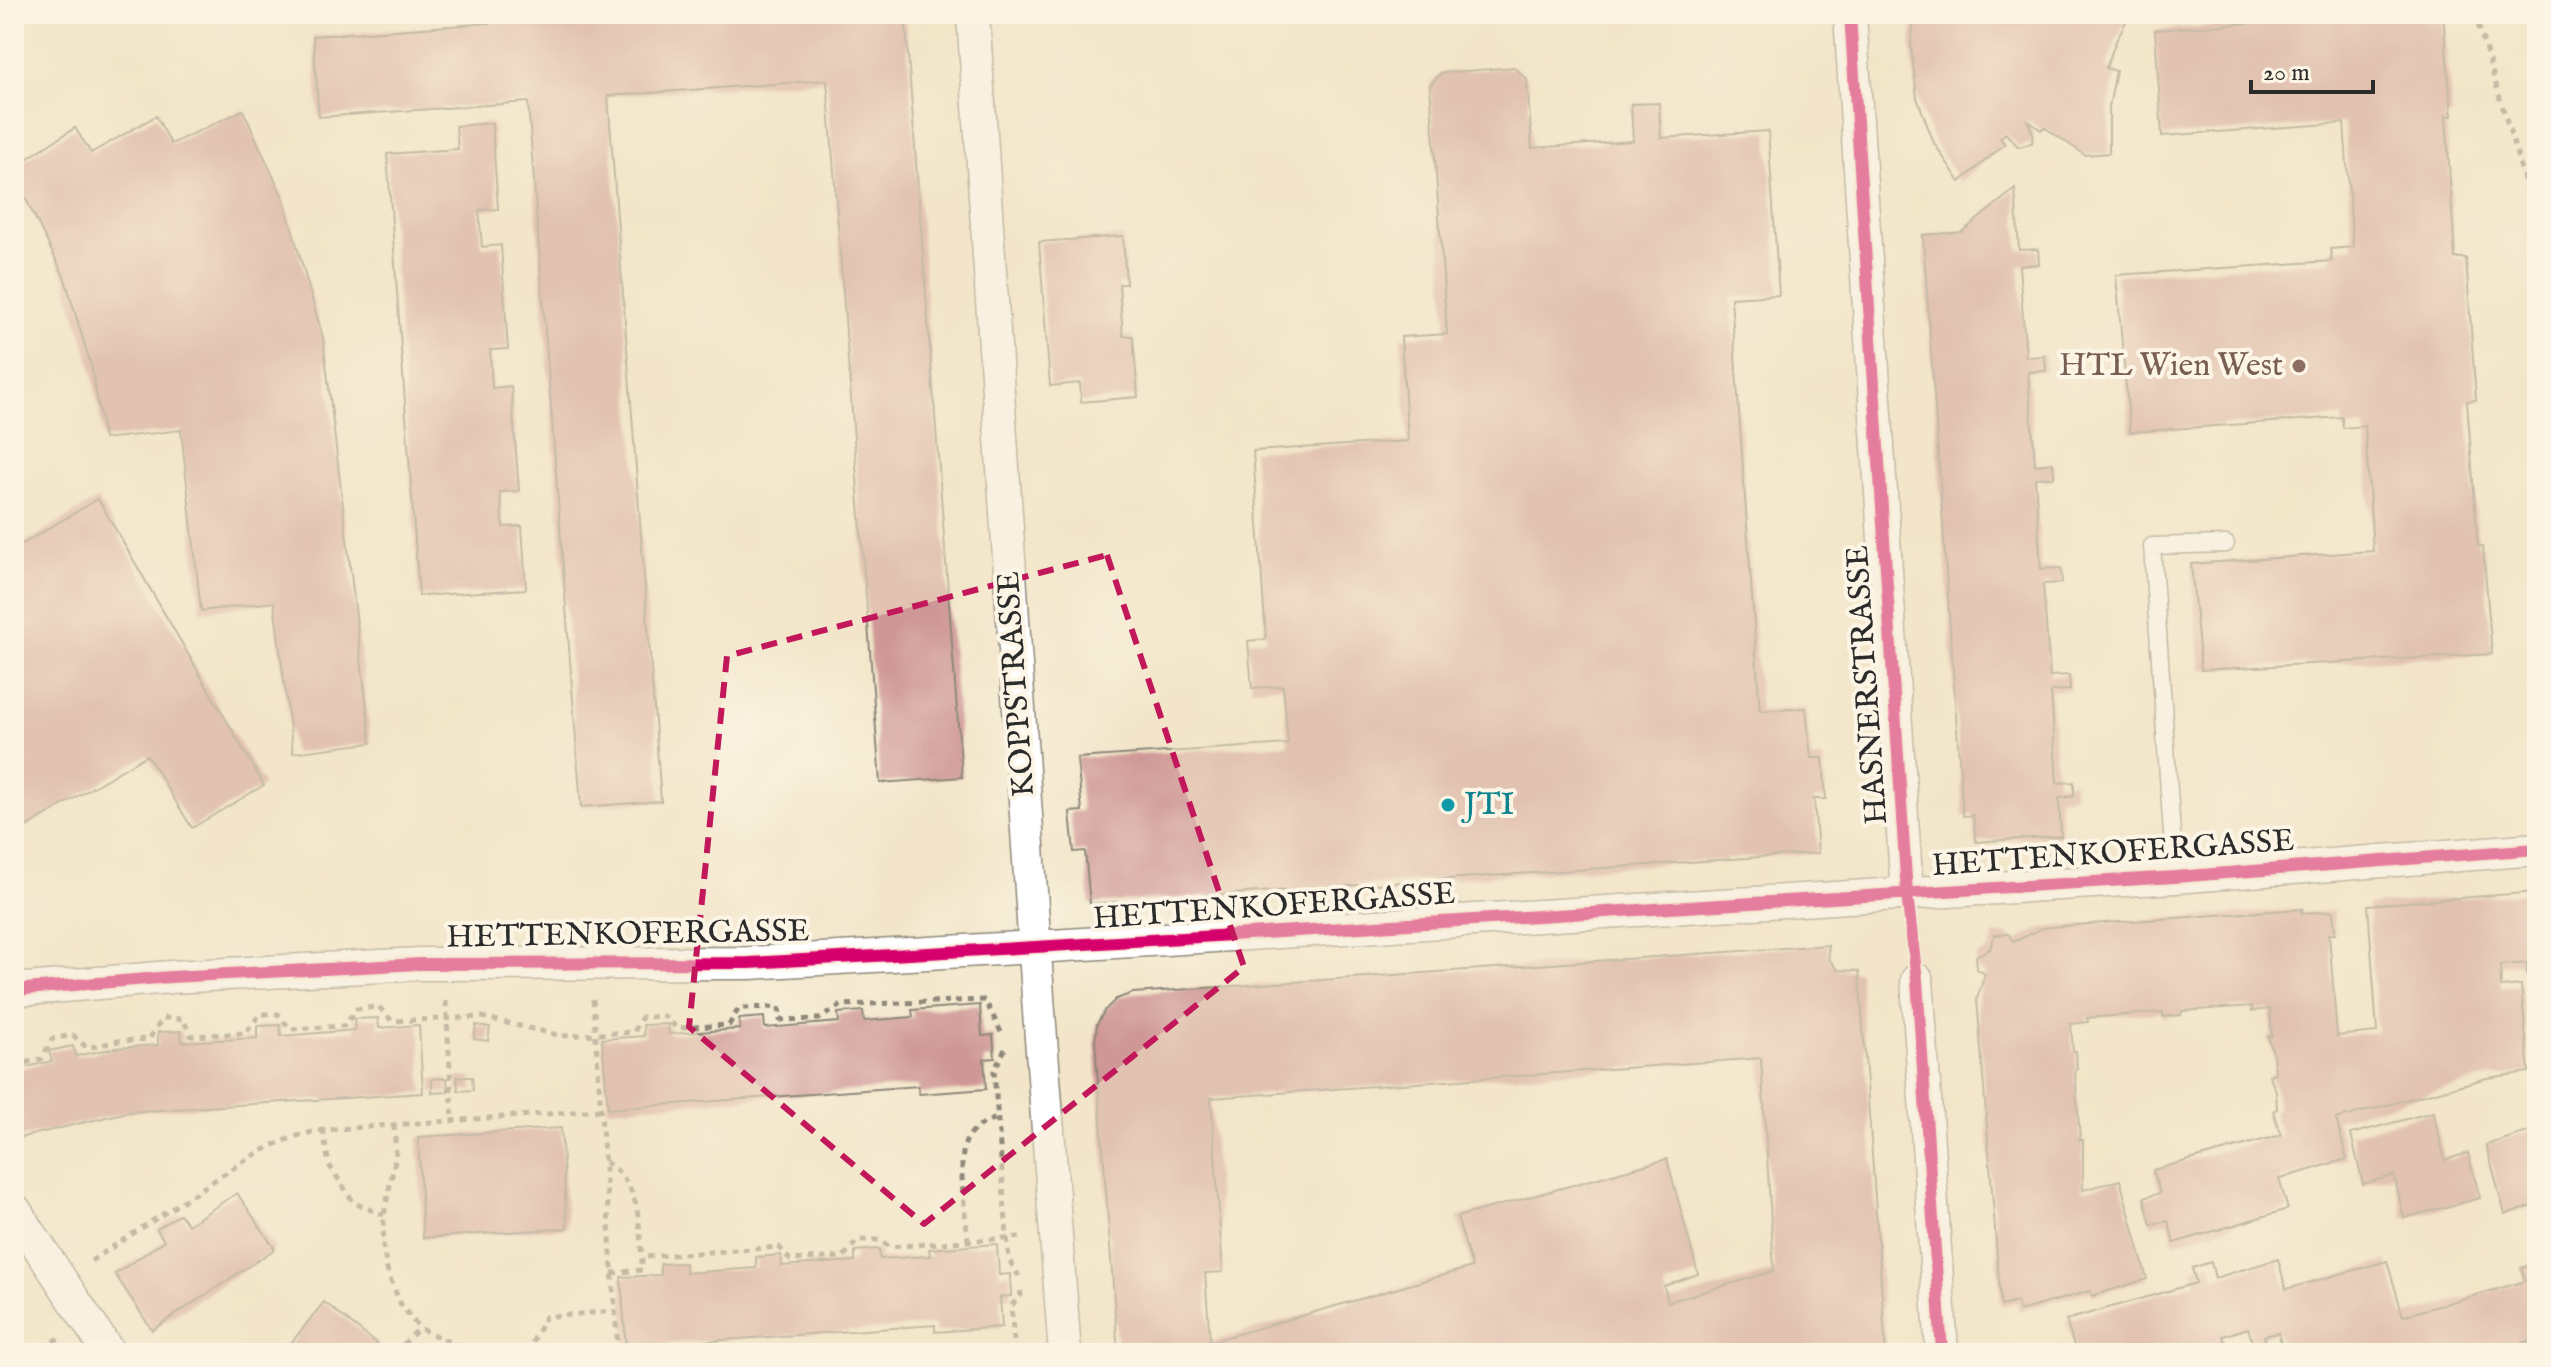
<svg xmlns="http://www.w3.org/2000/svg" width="2551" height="1367" font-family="'IM FELL English',serif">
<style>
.building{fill:#cf9896;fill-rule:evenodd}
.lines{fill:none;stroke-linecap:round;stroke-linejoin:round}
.lane-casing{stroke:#8e887a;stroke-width:19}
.street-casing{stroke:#8e887a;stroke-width:35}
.path{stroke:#8e887a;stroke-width:5;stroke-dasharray:6 6;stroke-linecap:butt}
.lane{stroke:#fff;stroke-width:16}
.street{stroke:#fff;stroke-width:32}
.cycleway-casing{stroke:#fcf5e5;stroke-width:17}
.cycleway{stroke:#d6006c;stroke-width:12}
.marked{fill:none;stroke:#c2185b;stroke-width:6;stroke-dasharray:16 10;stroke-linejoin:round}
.education-dot{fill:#8d6e63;stroke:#fcf5e5;stroke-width:3}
.culture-dot{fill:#0f9aa8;stroke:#fcf5e5;stroke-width:3}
.labels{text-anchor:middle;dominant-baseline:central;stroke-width:8;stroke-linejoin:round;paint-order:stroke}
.education-label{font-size:32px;fill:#785e54;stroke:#fcf5e5;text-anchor:end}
.street-label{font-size:32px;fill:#2b2b2b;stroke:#fcf5e5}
.culture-label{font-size:32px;fill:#0d838f;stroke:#fcf5e5;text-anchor:start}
</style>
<rect width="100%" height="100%" fill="#fcf5e5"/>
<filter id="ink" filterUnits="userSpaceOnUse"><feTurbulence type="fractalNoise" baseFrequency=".0125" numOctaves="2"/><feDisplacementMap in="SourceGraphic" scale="16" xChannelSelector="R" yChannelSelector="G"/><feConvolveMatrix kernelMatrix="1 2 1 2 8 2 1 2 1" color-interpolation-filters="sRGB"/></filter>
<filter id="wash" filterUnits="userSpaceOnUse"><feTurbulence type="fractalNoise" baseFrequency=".006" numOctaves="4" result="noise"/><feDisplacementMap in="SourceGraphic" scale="32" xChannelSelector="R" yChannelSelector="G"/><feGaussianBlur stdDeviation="1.8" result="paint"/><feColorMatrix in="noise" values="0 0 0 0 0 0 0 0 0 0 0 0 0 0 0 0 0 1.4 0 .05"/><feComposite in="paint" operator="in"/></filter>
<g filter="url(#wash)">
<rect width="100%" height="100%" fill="#f2e5c9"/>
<g id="blocks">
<path class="building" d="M616,14H905L962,777L880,783L827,80L608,96L661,801L581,807L528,102L319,117L313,36Z
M1914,14H2130L2116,41L2106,68L2116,71L2109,107V153L2085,155L2044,127L2041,130L2027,120L2033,133L2032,143L2019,147L2005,133L2000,138L2005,144L1960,182L1934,143L1917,98L1911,47Z
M2333,14H2443L2452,116H2446L2455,258H2466L2476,400L2467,401L2478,546H2483L2492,654L2201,670L2191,564L2373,551L2365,426L2343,428L2342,417L2130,432L2116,275L2332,261L2330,249L2353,247L2344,123L2162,136L2155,30L2333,17Z
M1514,67L1527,79L1532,148L1633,141L1631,104L1659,103L1661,138L1768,131L1779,295L1731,298L1760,711L1806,708L1811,758H1823L1826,799H1814L1818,853L1090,904L1085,851L1074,852L1070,812L1082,811L1077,758L1288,744L1283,686L1252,688L1248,641L1266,639L1253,451L1408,441L1401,337L1447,334L1430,85L1441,73Z
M243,110L284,200L323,338L371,743L293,753L274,602L201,611L181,430L104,439L92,369L64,276L14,175V167L75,128L91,153L156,116L171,144Z
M492,123L498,209L479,210L482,247L501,245L508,349L490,350L492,388L511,386L519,491L500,492L503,527L522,526L526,589L419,596L387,154L458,149L456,126Z
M2015,189L2019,250L2038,249L2039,264L2019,266L2026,357L2045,356L2046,371L2028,372L2035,465L2053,463L2054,477L2035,478L2041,569L2061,568L2062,583L2043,584L2050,676L2069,675L2070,690L2051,691L2057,783L2074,782V796L2059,798L2061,836L1976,842L1973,815L1963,816L1923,235L1962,232Z
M1123,236L1126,284H1119L1123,336H1133L1138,397L1081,402L1080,383L1050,386L1039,242Z
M98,499L264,785L192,828L147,755L14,834V549Z
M2537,892V982L2527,974V963L2500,965L2501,987L2521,985L2529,1072L2487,1078L2336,1119L2347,1159L2279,1179L2288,1209L2174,1243L2168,1221L2151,1225L2144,1198L2160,1193L2153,1170L2281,1135L2273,1111L2277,1109L2276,1091L2269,1075L2275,1073L2273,1053L2268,1037L2272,1036L2270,1009L2252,1011V1006L2182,1011L2181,1015L2163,1017V1012L2087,1018L2088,1022L2071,1024L2073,1051H2076L2077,1070L2075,1071L2080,1140H2083V1190L2120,1180L2147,1279L2092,1296L2090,1291L2019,1311L2017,1302L2001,1306L1977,999L1985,974L1977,969L1976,956L1990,949L1994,935L2008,934L2014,942L2042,928L2062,926L2302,909V913L2333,911L2335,934H2329L2337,1036L2377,1032L2368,905Z
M1828,945L1829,959L1838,970L1859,971L1886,1353H1118L1095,1042L1097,1024L1105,1010L1116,999L1133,993ZM1761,1058L1774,1271L1668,1302L1664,1286L1698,1274L1667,1159L1457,1217L1472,1267L1210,1342L1205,1273L1223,1272L1211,1098Z
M980,1005L982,1036L993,1035L995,1058L984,1059L986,1089L919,1094L918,1086L608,1109L602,1039L644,1036L643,1025L668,1024L669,1034L740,1029L739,1019L764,1017L765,1028L839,1022L838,1013L863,1011L864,1021L913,1017L912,1010Z
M378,1018L379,1028L419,1025L423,1093L128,1112L14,1139V1070L52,1061L49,1051L73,1046L76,1056L115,1048L158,1045V1032L181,1031L182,1042L257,1038V1026L280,1025L281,1036L355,1030L354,1019Z
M476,1025L490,1027L488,1041L474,1039Z
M457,1077H472L473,1090L458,1091Z
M447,1078L448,1092L432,1093V1079Z
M2433,1112L2445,1160L2468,1153L2480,1198L2404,1218L2394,1175L2363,1184L2351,1134Z
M561,1128L567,1228L423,1238L418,1137Z
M2537,1129V1205L2505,1214L2486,1145Z
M237,1193L275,1249L152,1330L115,1274L164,1241L157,1229L180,1214L188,1225Z
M997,1244L999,1275L1010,1274L1011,1296L1000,1297L1002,1327L935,1332V1325L626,1347L621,1277L661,1275L660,1264L685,1263L686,1273L756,1268V1257L781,1255L782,1266L855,1261V1251L879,1249L880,1259L930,1256L929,1249Z
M2278,1259L2286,1289L2387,1261L2403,1316L2525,1281L2521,1268L2537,1263V1339L2485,1353H2256L2248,1328L2223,1336L2228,1353H2212L2210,1344L2180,1353H2065L2075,1349L2066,1320L2196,1283L2192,1268L2211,1262L2215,1278ZM2278,1333L2282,1346L2268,1350L2264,1336Z
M324,1302L377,1344L370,1353H283Z"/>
</g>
</g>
<g filter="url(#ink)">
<use href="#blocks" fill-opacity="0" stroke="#8e887a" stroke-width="2"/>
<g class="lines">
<g class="lane-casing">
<path id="lane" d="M2175,877L2152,546L2226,544"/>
</g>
<g class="street-casing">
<path id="street" d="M973,14L1039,1012L1065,1353
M1850,14L1907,894
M1917,980L1942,1353
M14,990L171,977L420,964L749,963L1035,947L2175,877L2537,849
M14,1209L109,1353"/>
</g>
<path class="path" d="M2475,14L2527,189L2537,188
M593,999L618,1353
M446,1001L453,1120
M1005,1049L994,1071L1009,1260L1019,1276
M14,1065L42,1059L52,1039L73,1035L87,1048L118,1041L149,1039L163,1018L183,1019L191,1036L246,1033L260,1014H278L290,1029L344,1026L357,1009L379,1007L392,1021L482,1017L562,1036L634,1032L642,1017L664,1016L677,1028L729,1025L739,1008L779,1007L780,1020L819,1019L841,1005L985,1000L1003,1036
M394,1125L396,1155L384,1215L383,1247L388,1274L401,1305L419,1328L474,1353
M323,1130L329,1165L354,1203L384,1215
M605,1162C641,1183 638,1220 642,1257
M968,1241C966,1215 956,1161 967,1139C974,1127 985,1122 997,1118
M91,1261L244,1161C269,1146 293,1135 323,1130L601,1110
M612,1273L642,1270V1257L779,1247L790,1260L843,1257L858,1240H881L889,1247L1020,1237
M32,1353L59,1338
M395,1353L419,1328
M527,1353L545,1317L615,1311
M1015,1353L1011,1306L1021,1295L1020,1290"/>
<use href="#lane" class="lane"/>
<use href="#street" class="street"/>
<g class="cycleway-casing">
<path id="cycleway" d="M1850,14L1907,894L1917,980L1942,1353
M14,990L171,977L420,964L749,963L1035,947L2175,877L2537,849"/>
</g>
<use href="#cycleway" class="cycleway"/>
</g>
</g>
<path d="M0 0H2551V1367H0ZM1107,555L1244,967L924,1224L689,1027L727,656Z" fill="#f2e5c9" fill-opacity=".55" fill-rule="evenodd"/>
<path class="marked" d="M1107,555L1244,967L924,1224L689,1027L727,656Z"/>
<circle class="education-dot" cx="2299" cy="366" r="8"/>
<circle class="culture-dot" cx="1448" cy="805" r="8"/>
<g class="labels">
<g class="education-label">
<text x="2283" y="366">HTL Wien West</text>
</g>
<g class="street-label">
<text transform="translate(1017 684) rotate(-94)">KOPPSTRASSE</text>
<text transform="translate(1868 685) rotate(-94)">HASNERSTRASSE</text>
<text transform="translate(2113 854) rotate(-4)">HETTENKOFERGASSE</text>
<text transform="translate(1274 907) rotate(-4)">HETTENKOFERGASSE</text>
<text transform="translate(628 935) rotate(-1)">HETTENKOFERGASSE</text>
</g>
<g class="culture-label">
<text x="1464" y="805">JTI</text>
</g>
</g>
<rect width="2551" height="1367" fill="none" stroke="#fcf5e5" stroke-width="48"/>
<path d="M2251 80v12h122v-12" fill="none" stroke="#2b2b2b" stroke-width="4"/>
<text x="2263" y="80" font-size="24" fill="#2b2b2b" stroke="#fcf5e5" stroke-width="6" paint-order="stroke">20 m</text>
</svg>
